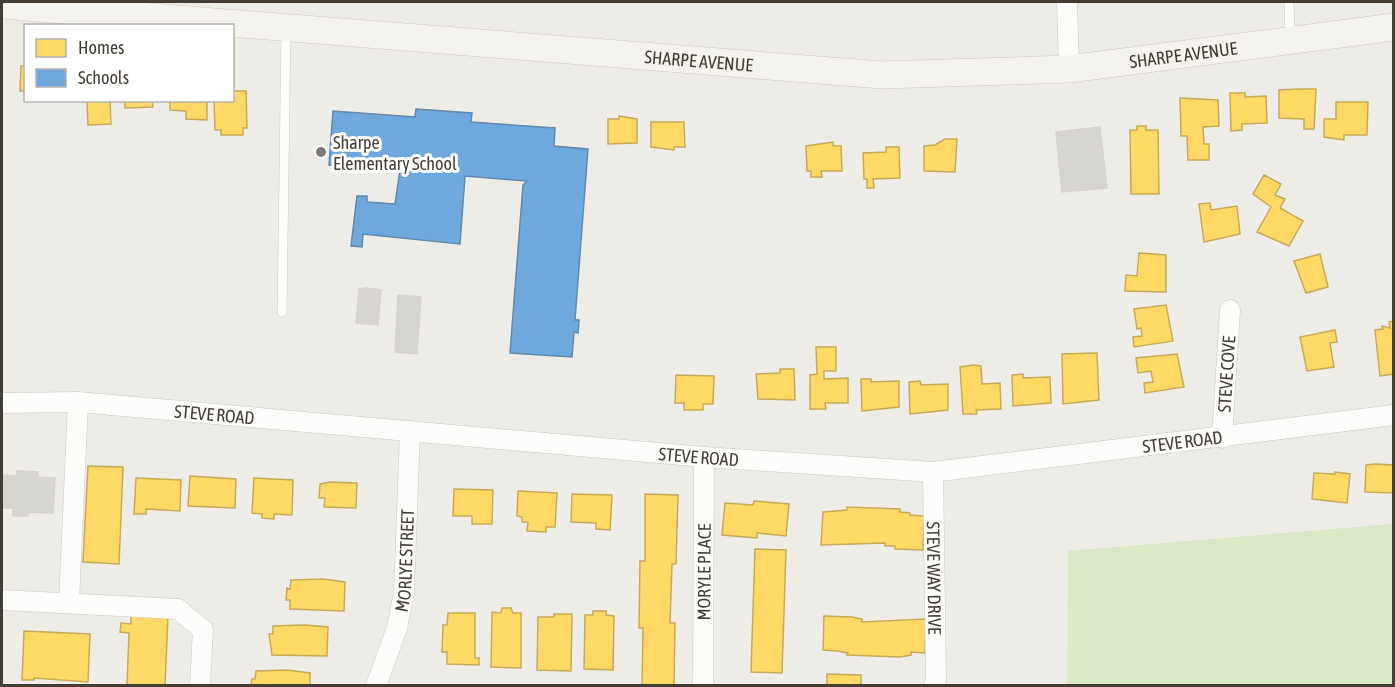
<svg xmlns="http://www.w3.org/2000/svg" width="1395" height="687" font-family="'Asap Condensed',sans-serif">
<style>
.green{fill:#dbe8c8}
.homes{fill:#ffd966;stroke:#c7aa57;stroke-width:1.5}
.schools{fill:#6fa8dc;stroke:#6288aa;stroke-width:1.5}
.building{fill:#d7d5d0;stroke:#d6d3cd;stroke-width:1.5}
.lines{fill:none;stroke-linecap:round;stroke-linejoin:round}
.lane-casing{stroke:#cac8c3;stroke-width:10}
.street-casing{stroke:#cac8c3;stroke-width:21}
.secondary-casing{stroke:#ccc9bf;stroke-width:28}
.lane{stroke:#fcfcfb;stroke-width:9}
.street{stroke:#fcfcfb;stroke-width:20}
.secondary{stroke:#f5f3ed;stroke-width:27}
.poi-dot{fill:#7f7a73;stroke:#fff;stroke-width:2}
.labels{text-anchor:middle;dominant-baseline:central;stroke-width:6;stroke-linejoin:round;paint-order:stroke}
.street-label{font-size:18px;fill:#433d34;stroke:#fff}
.poi-label{font-size:18px;fill:#433d34;stroke:#fff;text-anchor:start}
</style>
<rect width="100%" height="100%" fill="#eeece7"/>
<path class="green" d="M1393,524V685H1067L1068,551Z"/>
<path class="homes" d="M21,66H26V91H20Z
M1300,89H1316L1314,129H1304V119L1279,118V90Z
M232,91H246L247,128H243V135H221V130H215L214,100H232Z
M1230,93H1245V97L1266,96L1267,123L1242,124V130L1231,131Z
M1180,98L1218,100L1219,126L1203,127L1204,144H1209V160H1188L1187,136H1181Z
M87,100H116L110,102L111,124L88,125Z
M125,100H152L153,107L125,108Z
M170,100L207,101V120L186,119V111L170,110Z
M1336,102H1368L1367,135H1344V140L1324,137V119H1336Z
M619,116L637,119V143L608,144V119H619Z
M651,122H684L685,147H674V150L651,147Z
M1137,126H1146V130H1158L1159,194H1131L1130,130H1137Z
M945,139H957L955,172L924,171V146L935,145Z
M833,142V146H841L842,171H821L822,177H811V171H807L806,146Z
M886,147H899L900,178L873,179L874,188H867V179H864L863,153L886,152Z
M1264,175L1281,184L1275,195L1285,199L1280,208L1303,221L1289,246L1257,232L1271,207L1253,194Z
M1210,203L1211,210L1237,206L1240,234L1204,242L1199,204Z
M1139,253L1166,255V292L1125,291L1126,275L1137,276Z
M1320,254L1328,287L1306,293L1294,261Z
M1166,305L1173,341L1134,347L1133,337L1142,336L1141,328L1137,329L1134,309Z
M1394,321V374L1380,376L1375,330L1383,329L1382,326L1390,328L1389,322Z
M1335,330L1337,342L1330,343L1334,367L1307,371L1300,337Z
M816,347H836V371H824V379L848,378V403H825L826,409H810V375L817,374Z
M1097,353L1099,400L1063,404L1062,354Z
M1177,354L1184,387L1145,393L1144,383L1153,382L1151,371L1138,373L1136,358Z
M973,365L981,366L982,384L1000,383L1001,409L976,410L977,414H963L960,367Z
M780,369H794L795,400L758,399L756,374L780,373Z
M1023,374V378L1050,377L1051,403L1013,406L1012,375Z
M676,375L714,376L713,404H703V410H684V403H675Z
M861,379H871V382L899,381V407L862,411Z
M920,381L921,385L948,384V410L910,414L909,382Z
M1375,464L1394,465V493L1365,492L1366,465Z
M88,466L123,467L119,564L83,562Z
M1335,472L1350,474L1347,503L1312,499L1314,473L1335,474Z
M190,476L236,479L235,508L188,506Z
M136,478L181,480L180,511L146,509V514H134Z
M254,478L293,480L292,515L274,514V519L262,518V514L252,513Z
M330,482L357,483L356,508L324,507L325,498H319L320,484Z
M454,489L493,490L492,524H472V516H453Z
M518,491L557,493L555,527H546V532L527,531L528,522H522V517L517,516Z
M572,494L612,495L610,530L596,529V523L571,522Z
M645,494L678,495L676,564H672L670,623H675L674,686H642L643,628H639L640,561H645Z
M754,501L789,504L786,536L757,533V538L722,535L725,503L753,505Z
M847,507L900,509V512L910,513V515L924,516L923,550L895,549V546H885V543L821,545L823,512L847,510Z
M755,549L786,550L782,673L751,672Z
M323,579L345,582L344,611L290,609V600H286L287,588L290,589L291,580Z
M502,608H511L513,613H521V668L491,667L492,612L501,613Z
M593,611H606V615L614,616L613,670L584,669L585,615H593Z
M448,613H475V658H479V665L447,664V652H442L443,625H447Z
M131,614L168,615L165,686H127L129,633L120,632L121,623L131,624Z
M554,614H572L571,671L537,670L538,617H554Z
M824,616L852,617L862,619V622L926,619L925,653L911,652V655L900,657L847,655L848,653L837,651L823,650Z
M305,625L328,627L327,656L272,655L269,634H273V626Z
M24,631L90,634L88,682L34,678V680H22Z
M287,670L310,673V686H251L252,679H255L256,671Z
M827,674L861,675V686H827Z"/>
<path class="schools" d="M416,109L472,113L471,122L555,128L554,146L588,149L575,320H579L578,333L574,332L572,357L510,353L523,185L527,181L465,176L460,244L363,234L362,247L351,246L357,196H367V202L395,204L400,170L329,165L333,111L415,117Z"/>
<path class="building" d="M1100,127L1107,188L1062,192L1056,132Z
M366,288L381,290L378,325L356,323L359,289Z
M398,295L421,297L417,354L395,352Z
M17,471L38,472V477L55,478L53,513L28,512V516H13V508H2V475L17,476Z"/>
<g class="lines">
<g class="lane-casing">
<path id="lane" d="M1289,2L1290,38
M282,312L286,30"/>
</g>
<g class="street-casing">
<g id="street">
<path d="M1067,2L1069,69"/>
<path id="s1" d="M2,403L78,402L704,457L933,472L1394,415"/>
<path id="s2" d="M1222,438L1230,310"/>
<path id="s3" d="M933,472L936,678L934,686"/>
<path d="M2,600L178,609L203,630L200,686"/>
<path d="M69,603L78,402"/>
<path id="s4" d="M376,686L397,628L404,593L410,431"/>
<path id="s5" d="M703,686L704,457"/>
</g>
</g>
<g class="secondary-casing">
<g id="secondary">
<path id="s6" d="M2,5L882,75L1069,69L1394,27"/>
</g>
</g>
<use href="#lane" class="lane"/>
<use href="#street" class="street"/>
<use href="#secondary" class="secondary"/>
</g>
<circle class="poi-dot" cx="321" cy="152" r="6"/>
<g class="labels">
<g class="street-label">
<text stroke="none"><textPath href="#s6" startOffset="1185">SHARPE AVENUE</textPath></text>
<text stroke="none"><textPath href="#s6" startOffset="699">SHARPE AVENUE</textPath></text>
<text stroke="none"><textPath href="#s2" startOffset="64">STEVE COVE</textPath></text>
<text stroke="none"><textPath href="#s1" startOffset="213">STEVE ROAD</textPath></text>
<text stroke="none"><textPath href="#s1" startOffset="1185">STEVE ROAD</textPath></text>
<text stroke="none"><textPath href="#s1" startOffset="699">STEVE ROAD</textPath></text>
<text stroke="none"><textPath href="#s4" startOffset="130">MORLYE STREET</textPath></text>
<text stroke="none"><textPath href="#s5" startOffset="114">MORYLE PLACE</textPath></text>
<text stroke="none"><textPath href="#s3" startOffset="106">STEVE WAY DRIVE</textPath></text>
</g>
<g class="poi-label">
<text x="333" y="142">Sharpe<tspan x="333" dy="21">Elementary School</tspan></text>
</g>
</g>
<rect width="1395" height="687" fill="none" stroke="#433d34" stroke-width="6"/>
<rect x="24" y="24" width="210" height="78" fill="#ffffff" stroke="#b4b1ae" stroke-width="1.5"/>
<rect x="36" y="39" width="30" height="18" fill="#ffd966" stroke="#b4b1ae" stroke-width="1.5"/>
<text x="78" y="54" font-size="18" fill="#433d34">Homes</text>
<rect x="36" y="69" width="30" height="18" fill="#6fa8dc" stroke="#b4b1ae" stroke-width="1.5"/>
<text x="78" y="84" font-size="18" fill="#433d34">Schools</text>
</svg>
